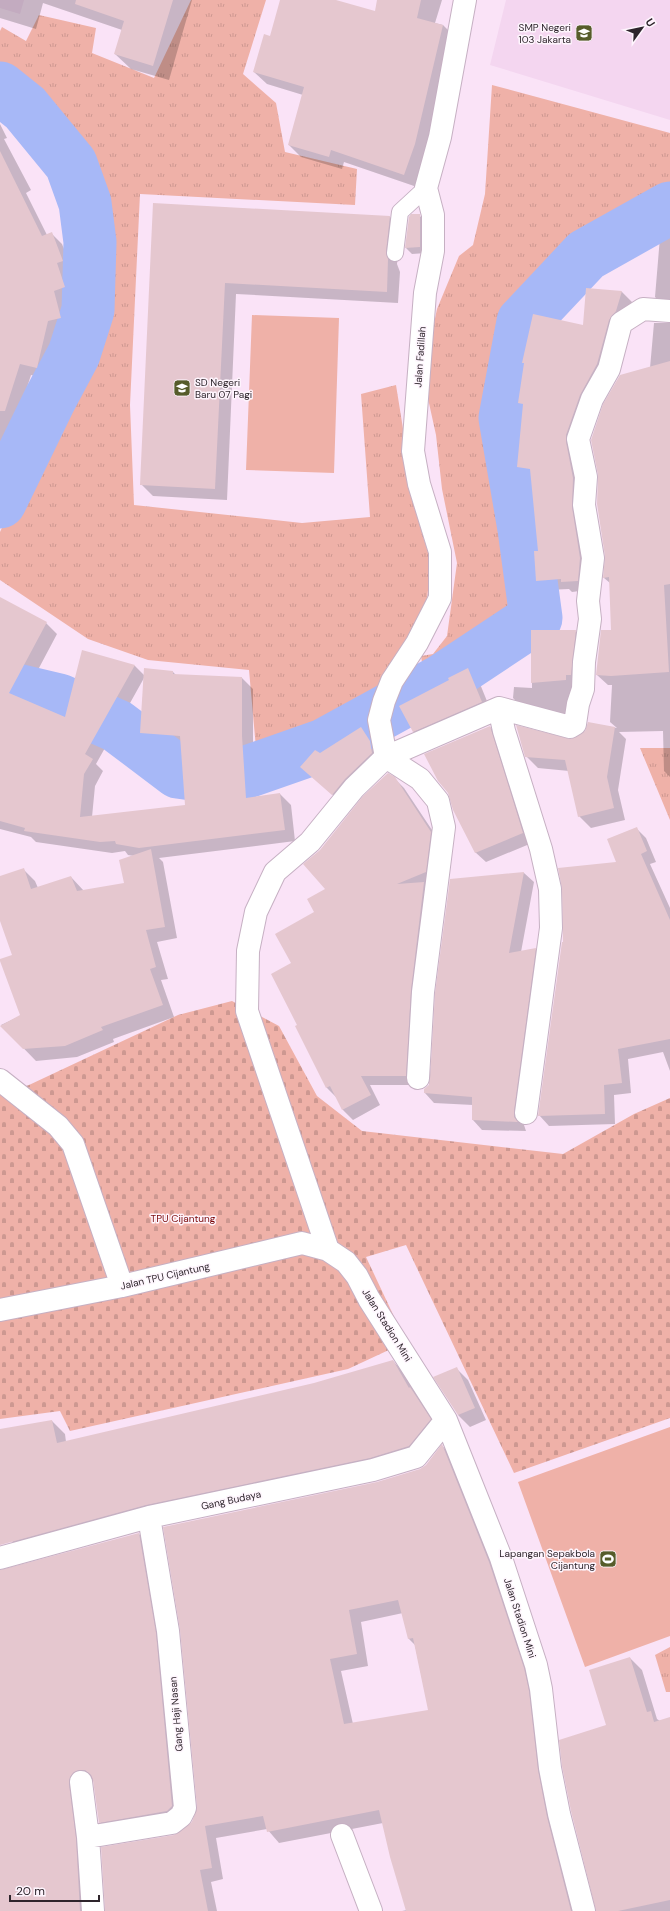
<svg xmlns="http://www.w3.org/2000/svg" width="670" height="1911" font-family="'DM Sans',sans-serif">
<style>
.built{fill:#f4d6f0}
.grass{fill:url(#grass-tufts)}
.cemetery{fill:url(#cemetery-stones)}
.pitch{fill:#efb1a8}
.shadow{fill:#0003;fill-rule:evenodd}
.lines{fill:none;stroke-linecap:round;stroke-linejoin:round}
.river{stroke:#a7b8f7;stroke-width:53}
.building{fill:#e5c7cf;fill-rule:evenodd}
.lane-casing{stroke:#c6b0c3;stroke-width:18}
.street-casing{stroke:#c6b0c3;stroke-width:24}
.lane{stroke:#fff;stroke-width:16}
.street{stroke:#fff;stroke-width:22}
.labels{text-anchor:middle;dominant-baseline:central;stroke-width:3;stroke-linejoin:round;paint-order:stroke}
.poi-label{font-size:10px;fill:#2e252c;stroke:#fef5fd;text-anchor:end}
.street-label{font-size:10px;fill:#2e252c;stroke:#fef5fd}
.park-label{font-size:10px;fill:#790708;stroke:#fef5fd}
</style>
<defs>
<pattern id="grass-tufts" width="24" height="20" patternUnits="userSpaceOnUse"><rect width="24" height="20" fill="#efb1a8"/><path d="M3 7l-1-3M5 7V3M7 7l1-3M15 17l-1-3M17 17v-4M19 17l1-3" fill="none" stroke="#cd9891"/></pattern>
<pattern id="cemetery-stones" width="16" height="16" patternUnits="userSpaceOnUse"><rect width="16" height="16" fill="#efb1a8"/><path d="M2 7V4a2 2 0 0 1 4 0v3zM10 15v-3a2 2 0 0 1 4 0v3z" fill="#cd9891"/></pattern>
</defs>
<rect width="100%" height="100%" fill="#fae3f7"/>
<path class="built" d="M0,0H24L20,14L0,8Z
M506,0H670V120L490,65Z"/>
<path class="grass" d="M191,0H266L243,74L276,103L285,152L357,169L355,205L140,194L130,405L134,505L302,523L370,517L361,394L396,385L417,516L431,562L426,609L378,705L327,735L257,759L249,670L148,660L88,639L0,580V532L31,465L82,371L104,281L95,199L58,127L0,74V31L2,27L26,41L39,15L96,28L92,53L154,78Z
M492,85L670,133V194L633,207L552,269L520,304L505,326L496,377L490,394L486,428L499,512L511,554L516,602L468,648L425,682L421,656L433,654L447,636L457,563L442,489L436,435L427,394L431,337L437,309L459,256L473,245L485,194Z
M640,748H670V820Z
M670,1647V1692H666L655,1655Z"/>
<path class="cemetery" d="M232,1001L279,1026L317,1096L362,1131L563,1154L634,1114L670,1098V1418L514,1473L406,1245L366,1257L406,1342L348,1369L70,1431L60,1411L0,1419V1095L29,1085L178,1015Z"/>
<path class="pitch" d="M252,315L339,318L334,473L246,470Z
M670,1427V1636L585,1667L518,1482Z"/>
<path class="shadow" d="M0,0H192L169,80L131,69L115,54L122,30L43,3L36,29L0,18Z
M281,0H328L376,13L378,0H442L435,23L443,25L456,38L417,187L344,162L342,169L301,157L289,145L303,95L267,84L254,72L271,37Z
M0,124L7,138L4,139L31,190L26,193L47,235L51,233L62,244L73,272L67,275L75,298L64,302L71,329L58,332L48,379L31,375L9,443L13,446L0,490Z
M154,204L390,217L401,229L397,264L400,272L398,303L236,294L227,500L153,496L141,484Z
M419,215L425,221L426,253L412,254L406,248Z
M661,225L670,226V308H666L655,297Z
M587,289L622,292L632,302L626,321L590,405L587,590L572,592L569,589L547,590L537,580L539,552L532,477H528L518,467L524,408L519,403L525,364L523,362L584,326Z
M654,323H670V777L664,771L663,731L619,732L626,739L618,790L625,820L591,828L579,816L569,771L538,768L526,756L572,740L586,732L589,723L617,728L610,722L612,685H608L597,675L612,631L610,583L604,578L650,368Z
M0,598L46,623L57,634L22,700L65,718L83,651L135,666L145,676L173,672L176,675L242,678L253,689V748L256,797L280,794L291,805L295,841L159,858L163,862L177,938L157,942L168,979L161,980L174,1017L113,1039L114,1042L77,1057L36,1061L1,1025L22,1015L13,955L0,918V877L24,870L35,881L38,888L71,877L84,891L125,884L134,856L128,855L125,851L112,853L36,842L31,837L0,829ZM144,678L141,732L152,743L182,745L186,806L92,817L95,786L103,771L96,764Z
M532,631H575L585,641L573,722L523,708L513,698L514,687L532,688Z
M468,669L478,679L491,711L423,741L413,731L450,681Z
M490,727L500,737L532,843L486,862L475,852Z
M361,729L373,740L382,754L345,806L302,767Z
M394,778L404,788L440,842L415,1085H370L380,1105L353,1120L343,1110L337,1098L327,1088L297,1026L298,1025L293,964L327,889L320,851Z
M636,828L646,838L656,862L650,864L670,908V1071L663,1052L628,1059L631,1093L614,1095L615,1124L549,1126L539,1115L618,863Z
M524,873L534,882L521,952L535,949L545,958L523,1122L526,1131L482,1130L473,1120V1105L434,1103L425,1093L429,1085L451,880Z
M393,1361L406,1375L443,1433L422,1459L25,1554L12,1541L0,1473V1430L52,1421L65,1434L66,1442L315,1384Z
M456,1368L468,1380L486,1420L470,1427L458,1415Z
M442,1446L454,1457L535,1681L579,1911H402L407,1910L383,1823L279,1843L267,1829L216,1838L223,1879L211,1882L217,1911H106L175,1836L190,1826L377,1483L420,1470L426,1466ZM403,1613L409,1639L415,1645L429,1711L353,1724L341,1671L368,1666L361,1622Z
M139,1534L150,1546L184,1818L112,1834L100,1822L95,1781L86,1783L91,1911H0V1571Z
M630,1658L642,1670L657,1719L660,1721L670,1718V1911H597L607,1725Z"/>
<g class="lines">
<path class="river" d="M0,88L25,108L71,164L85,203L90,242L88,310L74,354L50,399L0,502
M0,686L59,700L117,726L178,772L227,779L324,745L441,681L536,618L524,529L505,418L523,322L586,255L670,208"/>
</g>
<path class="building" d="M76,0H173L153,66L114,54L124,21L75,4Z
M280,0H336L375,11L377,0H421L417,18L443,25L415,144L404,175L331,150L329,157L288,145L304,87L253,72L264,34L270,36Z
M0,151L42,236L52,232L63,261L57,263L65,287L54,291L61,318L48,321L37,368L20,364L5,411H0Z
M153,203L390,216L386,252L388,259L387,292L225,283L215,489L140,485Z
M411,214H420V247L405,248L409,217Z
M586,288L622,291L616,311L609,320L597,364L580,395L566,435V442L573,478L572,507L580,558L578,581L561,582V579L536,581L534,551H538L530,469L517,467L523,404L518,403L524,363H522L533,314L583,325Z
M670,361V584L664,585L669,672L611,676L596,675L601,630H611L609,577L603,578L605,556L597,504L598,475L591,440L603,404L620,375Z
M0,597L47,622L9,693L65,717L82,650L135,665L85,754L93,759L84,774L80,817L185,805L180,736L140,733L144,668L173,671V674L242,677V736L246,798L280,793L285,830L139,848L116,844L115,841L100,842L24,831L25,828L0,821Z
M531,630H576L571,675H566V680L531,683Z
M468,668L482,702L413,732L399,706L449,680L448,678Z
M588,722L615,727L607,777L614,808L578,817L565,760L525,757L516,725L571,739L585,731Z
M490,726L523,833L475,853L453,810L448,793L438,781L424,754Z
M361,727L370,741L372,753L345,779L332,795L300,767L315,750L320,753Z
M388,773L395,777L431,832L426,872L397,884L424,882L411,990L406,1076H361L371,1095L342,1110L330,1086L326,1088L295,1026L297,1025L271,974L291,963L275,934L314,912L307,899L325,889L303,864L320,850L363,796Z
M637,827L647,851L641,854L670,920V1039L618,1049L622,1083L604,1085L605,1114L538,1116L562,942H563L562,889L558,868L616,862L607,839Z
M151,849L165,927L146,930L156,967L150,969L163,1005L101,1027L103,1030L65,1046L23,1049L0,1026L20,1015L0,961V959L12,955L0,921V876L24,868L31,889L71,876L77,891L124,883L119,860Z
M524,872L509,953L536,948L514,1111V1117L518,1122L472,1120V1097L424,1093V1089L429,1085L430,1079L435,993L450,879Z
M393,1360L409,1388L410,1387L431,1419L409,1446L370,1458L146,1505L0,1545V1429L52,1420L57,1443L314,1383Z
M457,1367L475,1408L458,1415L433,1377Z
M442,1444L489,1562L524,1668L529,1691L538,1770L547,1817L571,1911H406L390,1857L379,1810L267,1832L263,1816L205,1826L212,1868L200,1870L208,1911H105L101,1847L174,1835L192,1822L197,1807L180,1630L163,1527L377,1482L420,1469L426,1465ZM398,1600L408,1639L413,1638L428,1710L344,1724L330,1659L357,1654L349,1610Z
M139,1533L156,1633L172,1806L167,1811L99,1823L93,1780L91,1775L85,1770H80L74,1772L70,1777L69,1784L76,1838L80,1911H0V1570Z
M630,1657L647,1712L651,1711L654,1722L670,1717V1900L618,1911H596L571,1811L562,1766L559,1740L606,1725L589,1670Z"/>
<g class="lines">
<g class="lane-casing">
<path id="lane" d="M395,253L400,212L426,188"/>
</g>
<g class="street-casing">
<path id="street" d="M386,757L420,779L438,801L444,827L423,992L418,1078
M386,757L499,708
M0,1080L58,1126L73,1144L122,1286
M526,1113L551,928L550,889L541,849L504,731L499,708L570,727L575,724L578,704L583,689L584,662L590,619L588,601L593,558L584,505L586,477L578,439L592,399L609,369L621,323L643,309L670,311
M328,1250L247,1011L248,951L256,912L275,872L310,842L354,788L386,757L379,720L384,701L392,681L417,643L440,598V552L419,484L413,451L425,293L433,251V215L426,188L440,137L465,0
M0,1310L122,1286L302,1243L328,1250L346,1262L357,1276L369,1299L446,1420L501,1558L536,1665L541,1689L550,1768L559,1814L584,1911
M0,1558L149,1517L373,1470L416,1457L446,1420
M81,1782L88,1837L93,1911
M342,1835L371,1911
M88,1837L172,1823L181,1816L185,1808L168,1631L149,1517"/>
</g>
<use href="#lane" class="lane"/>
<use href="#street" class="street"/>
</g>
<defs>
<g id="school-square" transform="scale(0.9)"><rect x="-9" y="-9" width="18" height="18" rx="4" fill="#565c2a" stroke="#fef5fd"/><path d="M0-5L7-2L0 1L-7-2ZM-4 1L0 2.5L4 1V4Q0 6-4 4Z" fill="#fff"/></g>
<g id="stadium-square" transform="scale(0.9)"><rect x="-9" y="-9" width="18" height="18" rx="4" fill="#565c2a" stroke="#fef5fd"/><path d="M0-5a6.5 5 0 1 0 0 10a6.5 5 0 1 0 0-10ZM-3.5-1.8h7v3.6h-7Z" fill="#fff"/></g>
</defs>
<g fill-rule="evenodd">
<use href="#school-square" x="584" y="33"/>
<use href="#school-square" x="182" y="388"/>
<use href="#stadium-square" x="608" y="1559"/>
</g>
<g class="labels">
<g class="poi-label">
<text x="571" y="27">SMP Negeri<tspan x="571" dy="12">103 Jakarta</tspan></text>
<text x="195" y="382" text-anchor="start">SD Negeri<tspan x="195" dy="12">Baru 07 Pagi</tspan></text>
<text x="595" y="1553">Lapangan Sepakbola<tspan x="595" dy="12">Cijantung</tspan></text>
</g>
<g class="street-label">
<text transform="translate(420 357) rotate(-86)">Jalan Fadillah</text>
<text transform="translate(165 1276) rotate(-13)">Jalan TPU Cijantung</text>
<text transform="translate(387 1325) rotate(58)">Jalan Stadion Mini</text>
<text transform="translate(231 1500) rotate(-12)">Gang Budaya</text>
<text transform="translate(520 1618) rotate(72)">Jalan Stadion Mini</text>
<text transform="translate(176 1714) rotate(-95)">Gang Haji Nasan</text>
</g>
<g class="park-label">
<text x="183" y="1218">TPU Cijantung</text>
</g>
</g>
<g transform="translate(642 28) rotate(57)" stroke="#fef5fd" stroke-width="3" paint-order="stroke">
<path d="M0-3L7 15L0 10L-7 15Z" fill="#2e252c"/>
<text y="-6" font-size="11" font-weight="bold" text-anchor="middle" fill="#2e252c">U</text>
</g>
<path d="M10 1895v6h89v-6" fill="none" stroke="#2e252c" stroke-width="2"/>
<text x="16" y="1895" font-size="12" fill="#2e252c" stroke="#fef5fd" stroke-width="3" paint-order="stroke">20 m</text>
</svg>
